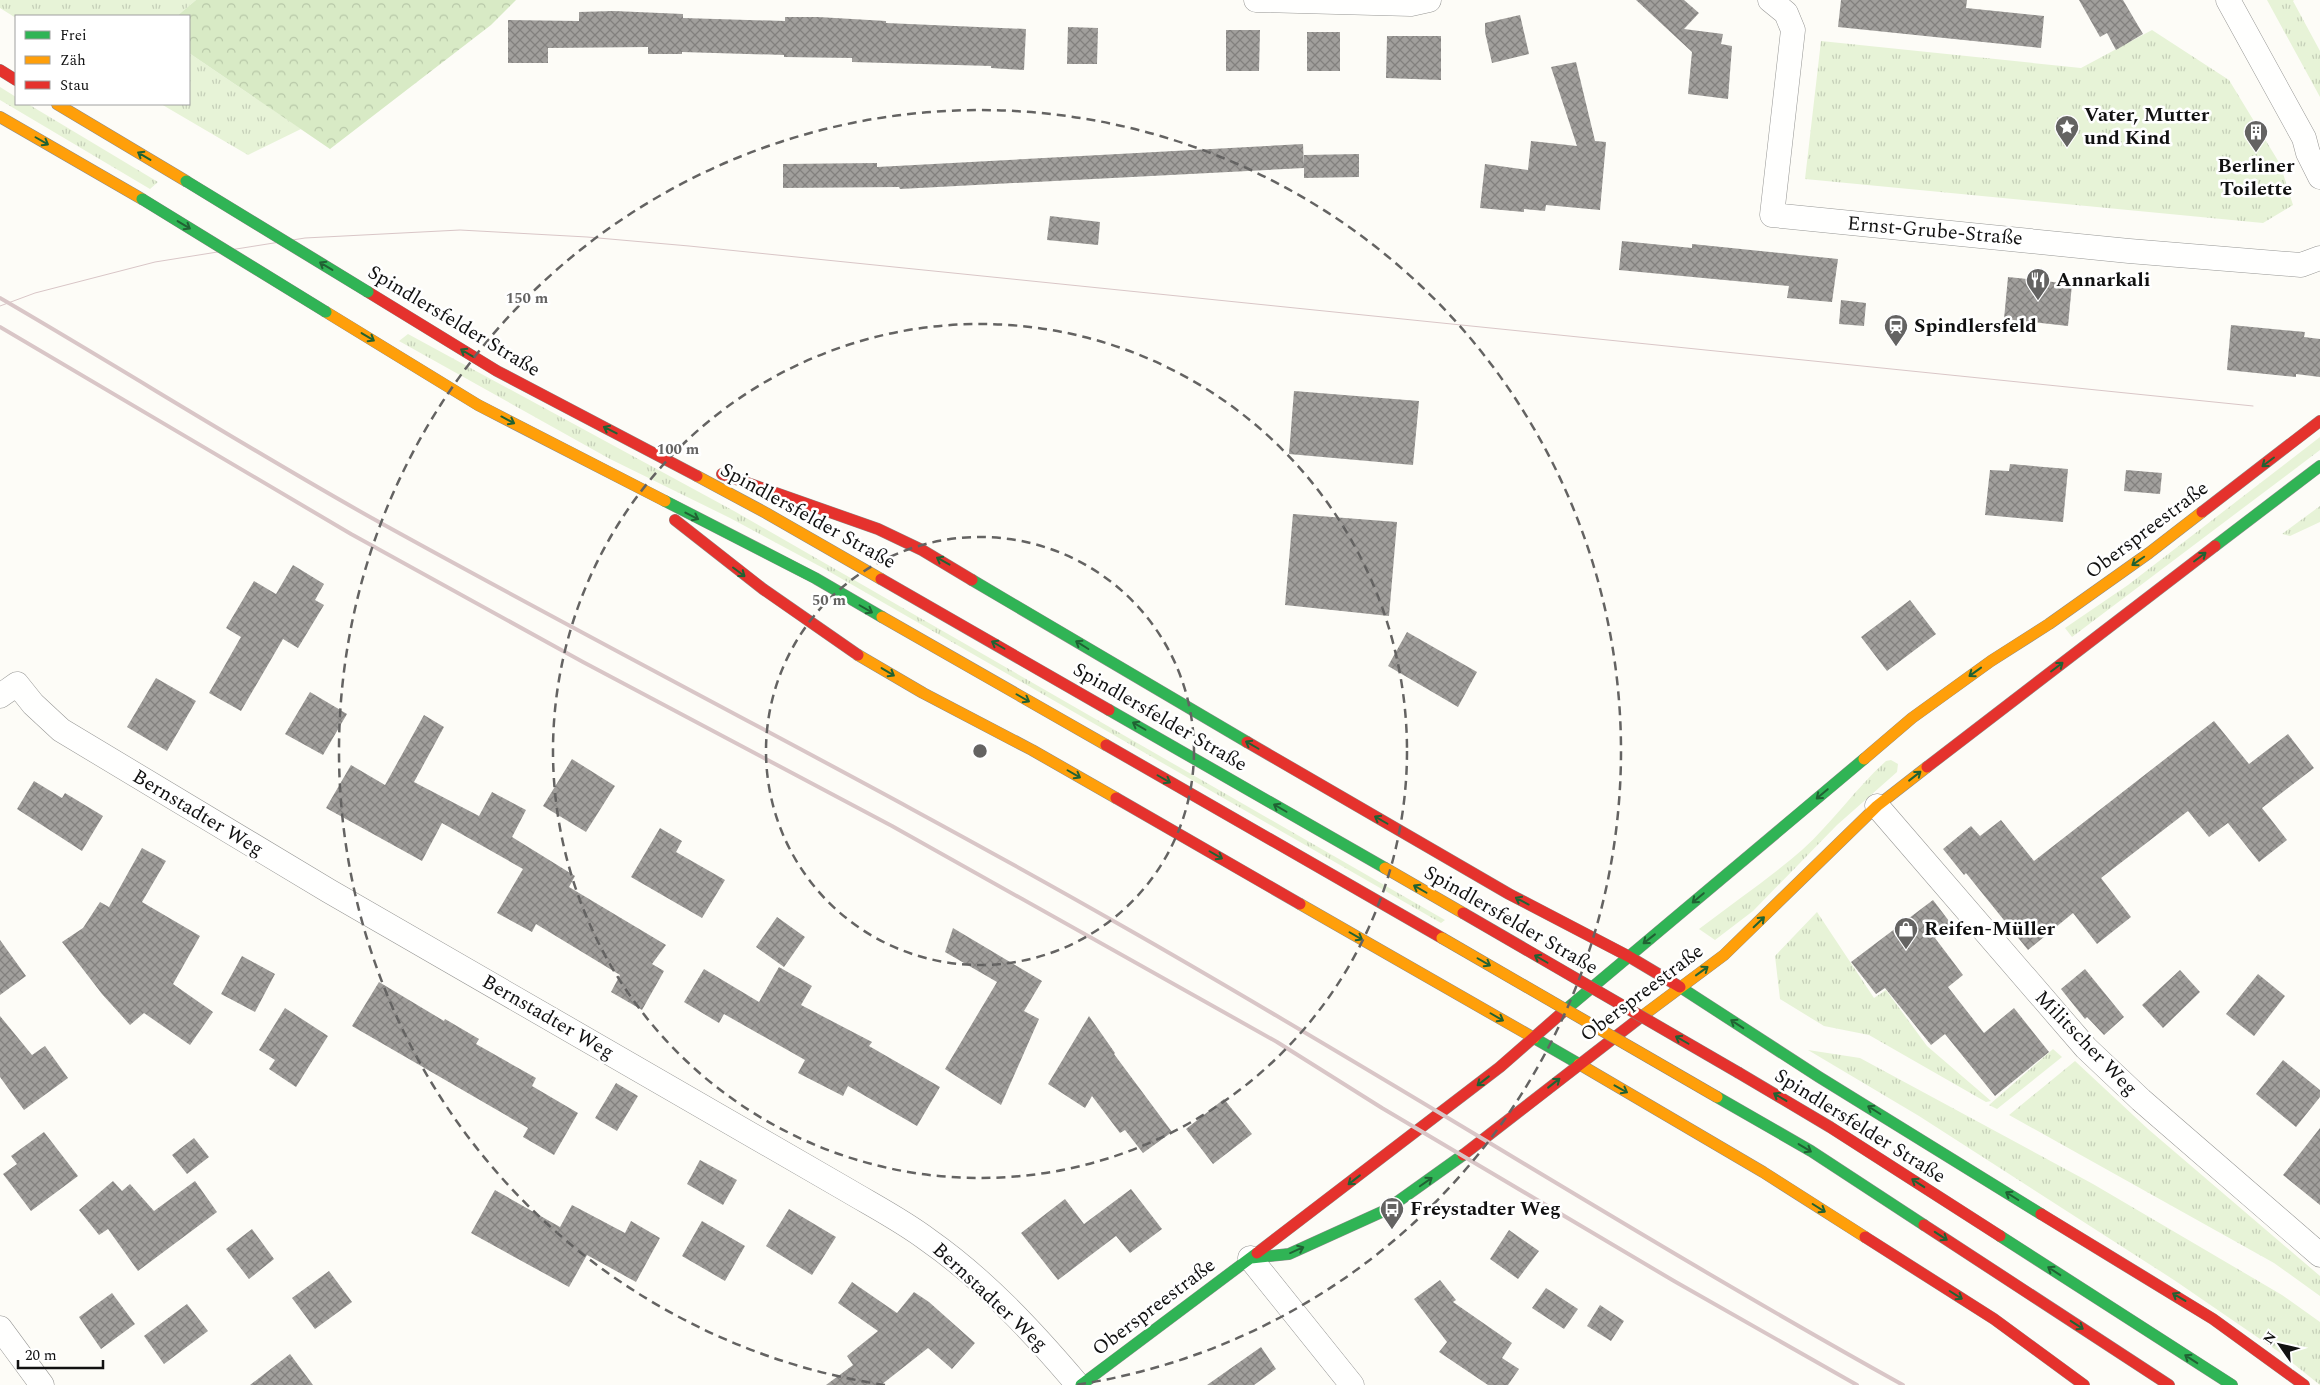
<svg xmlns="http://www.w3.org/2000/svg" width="2320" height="1385" font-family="Spectral,serif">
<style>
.grass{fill:url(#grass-tufts)}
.forest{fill:url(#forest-crowns)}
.building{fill:url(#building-cross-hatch)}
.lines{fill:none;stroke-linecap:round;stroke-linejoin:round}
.street-casing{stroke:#979795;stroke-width:25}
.fast-casing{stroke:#8e8d8b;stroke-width:12}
.slow-casing{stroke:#8e8d8b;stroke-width:12}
.jam-casing{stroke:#8e8d8b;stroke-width:12}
.street{stroke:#fffffe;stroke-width:24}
.fast{stroke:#30b455;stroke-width:11}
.slow{stroke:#ff9f0a;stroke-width:11}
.jam{stroke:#e5322d;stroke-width:11}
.tram{stroke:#d9c6c7;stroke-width:1}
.rail{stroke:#d9c6c7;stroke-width:4}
.fast-bridge-casing{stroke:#858482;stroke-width:12;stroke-linecap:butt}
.slow-bridge-casing{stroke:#858482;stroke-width:12;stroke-linecap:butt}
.jam-bridge-casing{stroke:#858482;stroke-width:12;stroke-linecap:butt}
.fast-bridge{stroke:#30b455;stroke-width:11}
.slow-bridge{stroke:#ff9f0a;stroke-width:11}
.jam-bridge{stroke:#e5322d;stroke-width:11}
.oneway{stroke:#206233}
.ring{fill:none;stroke:#646362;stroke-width:2.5;stroke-dasharray:9 6}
.labels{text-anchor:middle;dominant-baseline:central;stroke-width:5;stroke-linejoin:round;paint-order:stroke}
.poi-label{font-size:20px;font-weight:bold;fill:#111;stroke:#fff;text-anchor:start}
.street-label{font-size:20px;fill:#111;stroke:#fff}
.centre{fill:#646362;stroke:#fff;stroke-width:2.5}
.ring-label{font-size:15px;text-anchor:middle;font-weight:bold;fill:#646362;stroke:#fff;stroke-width:5;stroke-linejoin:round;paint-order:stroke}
</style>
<defs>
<pattern id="grass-tufts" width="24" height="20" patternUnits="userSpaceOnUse" patternTransform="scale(1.25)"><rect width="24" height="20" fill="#e7f3d7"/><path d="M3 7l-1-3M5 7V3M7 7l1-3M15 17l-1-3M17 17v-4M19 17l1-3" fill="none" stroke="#c5cfb8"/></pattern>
<pattern id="forest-crowns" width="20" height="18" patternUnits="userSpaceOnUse" patternTransform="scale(1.25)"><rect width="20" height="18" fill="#d8eac5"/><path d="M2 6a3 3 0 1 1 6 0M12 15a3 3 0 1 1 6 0" fill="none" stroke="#b8c8a8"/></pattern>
<pattern id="building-cross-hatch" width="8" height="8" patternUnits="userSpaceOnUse" patternTransform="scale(1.25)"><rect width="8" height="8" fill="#a19f9c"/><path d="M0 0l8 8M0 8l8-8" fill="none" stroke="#82807e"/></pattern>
</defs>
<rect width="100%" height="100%" fill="#fdfcf7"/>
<path class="grass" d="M0,0H196L177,16H16V18L0,8Z
M2267,0H2294L2293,1L2320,51V97Z
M2152,30L2229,80L2280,164L2293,205L2263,223L1805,179L1821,41L2081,68Z
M189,53L301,129L248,155L161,104H189Z
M0,87L16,97V104H28L158,182L150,189L0,100Z
M408,334L734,511L1445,920L1441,923L823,568L730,518L610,459L399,341Z
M2320,437V450L2072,637L2065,628L2128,585Z
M2320,506V522L2290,536L2282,534Z
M1891,760L1898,764L1897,772L1837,825L1753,911L1715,940L1699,929C1733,903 1770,878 1802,850C1833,822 1856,788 1886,761Z
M1817,912L1874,998L1886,990L1927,1046L1991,1101L1986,1102L1869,1035L1824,1026L1780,999L1775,956Z
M2053,1049L2062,1057L1997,1109L1989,1105Z
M1808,1050L1860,1058L2093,1184L2282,1295L2320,1322V1385L2279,1352L2174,1280L1919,1116Z
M2075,1061L2148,1129L2320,1276V1296L2274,1263L2009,1115Z"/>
<path class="forest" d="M196,0H516L491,25L330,149L189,53V16H177Z"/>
<path class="building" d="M1636,0H1684L1699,13L1684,29L1723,34L1721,44L1732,46L1728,99L1688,94L1692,52Z
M1841,0H1967L1966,8L2044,16L2041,48L1838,27Z
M2079,0H2123L2143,34L2116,50L2107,33L2100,37Z
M614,11L683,14V18L785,21V17H818L886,21V23L1026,29L1024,70L991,68V66L852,62V58L784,57V55L682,52V54H648V47L548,48V63H508V20L579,21V12Z
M1520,15L1529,54L1492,63L1485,32V23Z
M1068,27L1098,28L1097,64H1067Z
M1226,30H1260L1259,71H1226Z
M1307,32H1340V71H1307Z
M1387,36H1441V80L1386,78Z
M1576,62L1595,141L1606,142L1600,210L1546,205L1545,211L1524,209V212L1480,208L1485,164L1528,170L1531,141L1577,146L1551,67Z
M1303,144L1304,166V155L1359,154V177L1304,178V168L900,189L899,187L783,188V164L877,163V167Z
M1050,216L1100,222L1098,245L1047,240Z
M1622,241L1692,248V244L1838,259L1832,302L1787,298L1789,286L1619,270Z
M2008,277L2072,284L2068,326L2004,319Z
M1841,300L1866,303L1864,326L1839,324Z
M2231,325L2305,332L2304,337L2320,339V377L2296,374V377L2227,370Z
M1294,391L1419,401L1413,465L1289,454Z
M2010,464L2068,469L2063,522L1985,515L1990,470L2009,471Z
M2126,470L2162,473L2160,494L2124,491Z
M1293,514L1397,522L1389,616L1285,605Z
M293,565L324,584L315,600L324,605L298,648L283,639L241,711L209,693L241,637L226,628L254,581L276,594Z
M1910,600L1936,634L1887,671L1861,637Z
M1407,632L1477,672L1458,707L1388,666Z
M156,678L196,701L167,751L127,727Z
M310,692L347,714L323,755L285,734Z
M424,715L444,727L414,782L479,816L492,792L526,810L512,837L575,876L569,887L666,945L652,964L664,971L642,1010L611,992L620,975L536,924L532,932L497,913L523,869L442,823L422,861L326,808L351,765L385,785Z
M2214,721L2249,764L2288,734L2314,768L2262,808L2287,840L2259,862L2228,823L2209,837L2188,811L2101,878L2131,917L2097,944L2073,913L2028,950L1966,873L1964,875L1943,849L1971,826L1980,836L2001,820L2034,861Z
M572,759L615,786L586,832L543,806Z
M34,781L62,798L65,793L103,816L82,851L17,809Z
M660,828L682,841L676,852L725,880L702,918L631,877Z
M142,848L166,861L142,902L200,936L173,984L213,1012L190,1045L144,1013L130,1025L102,994L62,942L83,928L100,902L109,907Z
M1933,900L1952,925L1935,938L1963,975L1948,987L1984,1033L2014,1008L2049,1052L1995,1096L1945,1034L1931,1045L1885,988L1876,994L1851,962Z
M777,917L805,937L784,967L756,947Z
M953,928L1042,981L1024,1011L1039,1019L1001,1105L945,1069L997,982L945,952Z
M0,940L26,976L0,995Z
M242,956L275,974L255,1012L221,994Z
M779,967L812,986L801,1005L872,1042L869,1046L940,1087L917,1126L848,1086L843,1096L798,1073L805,1060L724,1014L719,1023L684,1002L704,969L759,1002Z
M2085,969L2124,1017L2104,1035L2087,1017L2085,1019L2061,989Z
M2180,970L2200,992L2163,1028L2142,1005Z
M2258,974L2285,996L2254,1036L2226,1014Z
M379,982L444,1021L445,1019L479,1039L476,1044L536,1078L532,1086L578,1113L554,1155L523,1137L528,1128L352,1026Z
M285,1008L328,1036L296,1087L269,1069L275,1060L259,1050Z
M0,1016L32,1055L45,1046L68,1078L24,1110L0,1077Z
M1089,1016L1115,1053L1114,1054L1172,1132L1143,1153L1125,1130L1120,1133L1092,1096L1085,1108L1048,1084Z
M2283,1060L2320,1090V1097L2296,1127L2256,1094Z
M616,1083L638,1096L617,1131L595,1118Z
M1224,1099L1252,1134L1213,1164L1186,1129Z
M2320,1128V1205L2283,1175Z
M44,1132L78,1176L31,1211L3,1174L17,1164L11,1156Z
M194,1138L209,1157L187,1174L172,1155Z
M700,1160L737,1180L723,1205L687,1184Z
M113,1181L122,1191L130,1184L154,1211L195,1181L217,1212L138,1271L108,1229L99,1235L79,1210Z
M1131,1189L1162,1229L1130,1253L1116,1236L1058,1280L1021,1233L1065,1199L1084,1224Z
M495,1190L560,1227L572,1205L625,1233L631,1221L660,1238L636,1282L587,1255L569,1287L471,1233Z
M789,1209L836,1237L812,1275L766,1246Z
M702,1221L745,1246L725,1281L682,1256Z
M252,1229L274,1259L249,1279L226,1249Z
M1509,1230L1539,1251L1518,1279L1490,1259Z
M329,1271L352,1302L315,1329L292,1298Z
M1440,1280L1456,1300L1453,1302L1512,1343L1502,1358L1519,1369L1508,1385H1488L1439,1352L1447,1342L1414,1299Z
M852,1282L897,1313L914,1292L929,1302L975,1343L952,1369L928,1348L881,1385H826L853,1365L847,1356L878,1331L838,1303Z
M1546,1288L1578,1309L1564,1329L1532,1308Z
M112,1293L135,1324L101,1349L79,1317Z
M187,1304L208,1331L164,1364L144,1336Z
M1600,1305L1624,1321L1611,1341L1587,1326Z
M1261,1347L1276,1369L1254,1385H1207Z
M290,1354L313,1385H250Z"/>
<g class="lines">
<g class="street-casing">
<path id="street" d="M1256,0L1411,4L1429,0
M1770,0L1786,13L1793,30L1772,215L2129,251L2301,265L2320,258
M2228,0L2304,138L2308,153L2320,177
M0,696L17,684L33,704L61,730L329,891L847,1190C874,1206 903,1221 928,1240C985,1280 1033,1332 1078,1385
M1877,806L2086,1048L2141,1100L2320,1255
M1250,1258L1352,1385
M0,1328L42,1385"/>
</g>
<g class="fast-casing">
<path id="fast" d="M665,501L815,578L882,617
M2215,546L2320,466
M972,580L1247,742
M1109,710L1385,868
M1680,987L1819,1077L2041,1214
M1564,1011L1864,759
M1534,1038L1579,1064
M1717,1097L1811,1151L1924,1225
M2000,1236L2232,1385
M1251,1258L1289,1254L1386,1210L1463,1155
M1081,1385L1257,1253"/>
</g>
<g class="slow-casing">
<path id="slow" d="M57,104L186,181
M0,117L142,199
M326,312L478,405L665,501
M697,476L766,513L881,579
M882,617L1106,745
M858,655L923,693L1032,750L1116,798
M1864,759L1912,718L1991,661L2049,624L2149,553L2202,512
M1385,868L1463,913
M1300,904L1534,1038
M1641,1017L1724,955L1877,806L1927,767
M1579,1064L1763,1172L1865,1237"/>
</g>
<g class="jam-casing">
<path id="jam" d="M0,70L16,80
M368,292L497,371L697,476
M722,474L878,529L922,550L972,580
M2202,512L2320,421
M675,520L763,589L858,655
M881,579L1109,710
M1247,742L1509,894L1628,956
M1106,745L1442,938
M1927,767L2215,546
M1116,798L1300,904
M1628,956L1680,987
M1739,1073L1830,1127L2000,1236
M1463,1155L1641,1017
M2041,1214L2213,1319L2304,1385
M1924,1225L2169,1385
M1865,1237L1994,1319L2084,1385
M1257,1253L1500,1067L1564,1011"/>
</g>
<use href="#street" class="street"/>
<use href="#fast" class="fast"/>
<use href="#slow" class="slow"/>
<use href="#jam" class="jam"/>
<path class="tram" d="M0,306L35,293L155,262L305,238L460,230L587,237L689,246L2253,406"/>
<path class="rail" d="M0,298C124,370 245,447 370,517C620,656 876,785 1124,927C1386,1076 1640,1239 1903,1385
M0,327L351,534L583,662L892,826L1277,1042L1382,1108L1674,1281L1857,1385"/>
<g class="fast-bridge-casing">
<path id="fast-bridge" d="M186,181L368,292
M142,199L326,312"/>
</g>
<g class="slow-bridge-casing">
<path id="slow-bridge" d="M1442,938L1717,1097"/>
</g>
<g class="jam-bridge-casing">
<path id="jam-bridge" d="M1463,913L1739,1073"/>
</g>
<use href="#fast-bridge" class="fast-bridge"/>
<use href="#slow-bridge" class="slow-bridge"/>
<use href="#jam-bridge" class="jam-bridge"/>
</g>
<defs><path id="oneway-shaft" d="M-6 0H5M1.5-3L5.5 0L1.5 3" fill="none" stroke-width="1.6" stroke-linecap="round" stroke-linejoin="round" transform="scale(1.25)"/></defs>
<g class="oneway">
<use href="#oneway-shaft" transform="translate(42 141) rotate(30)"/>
<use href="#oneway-shaft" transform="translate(144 156) rotate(-149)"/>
<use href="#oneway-shaft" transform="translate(184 225) rotate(31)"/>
<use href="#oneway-shaft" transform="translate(326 266) rotate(-149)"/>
<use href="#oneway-shaft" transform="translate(368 337) rotate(31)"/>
<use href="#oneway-shaft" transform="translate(467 353) rotate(-149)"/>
<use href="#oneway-shaft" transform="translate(508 420) rotate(28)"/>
<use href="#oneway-shaft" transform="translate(610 430) rotate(-153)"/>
<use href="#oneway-shaft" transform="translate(2268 462) rotate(143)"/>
<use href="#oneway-shaft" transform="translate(692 516) rotate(27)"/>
<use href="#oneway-shaft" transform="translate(2200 557) rotate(-37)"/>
<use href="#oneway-shaft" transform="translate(943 561) rotate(-151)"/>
<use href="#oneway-shaft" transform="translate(2138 561) rotate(145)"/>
<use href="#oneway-shaft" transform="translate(739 572) rotate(37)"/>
<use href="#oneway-shaft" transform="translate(866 609) rotate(30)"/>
<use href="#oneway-shaft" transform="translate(998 645) rotate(-150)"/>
<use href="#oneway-shaft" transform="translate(1082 645) rotate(-148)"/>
<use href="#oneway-shaft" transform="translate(2057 667) rotate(-37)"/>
<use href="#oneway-shaft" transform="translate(888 672) rotate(31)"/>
<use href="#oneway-shaft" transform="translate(1975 672) rotate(144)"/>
<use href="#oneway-shaft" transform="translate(1023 698) rotate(30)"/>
<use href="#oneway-shaft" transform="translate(1139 726) rotate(-150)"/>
<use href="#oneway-shaft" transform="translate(1252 745) rotate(-150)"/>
<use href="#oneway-shaft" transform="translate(1074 774) rotate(30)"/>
<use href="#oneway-shaft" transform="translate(1915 776) rotate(-38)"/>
<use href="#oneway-shaft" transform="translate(1164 779) rotate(30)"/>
<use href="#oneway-shaft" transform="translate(1822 794) rotate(140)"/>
<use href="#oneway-shaft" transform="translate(1280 808) rotate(-150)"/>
<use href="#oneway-shaft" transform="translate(1381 820) rotate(-150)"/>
<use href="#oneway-shaft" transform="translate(1216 855) rotate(30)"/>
<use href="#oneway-shaft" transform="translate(1420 889) rotate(-150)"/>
<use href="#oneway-shaft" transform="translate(1698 898) rotate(140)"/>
<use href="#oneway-shaft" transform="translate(1522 901) rotate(-152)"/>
<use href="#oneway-shaft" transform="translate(1759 922) rotate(-44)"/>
<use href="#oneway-shaft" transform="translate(1356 936) rotate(30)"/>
<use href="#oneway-shaft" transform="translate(1649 939) rotate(142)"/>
<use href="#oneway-shaft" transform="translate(1541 959) rotate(-150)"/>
<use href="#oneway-shaft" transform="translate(1484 962) rotate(30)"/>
<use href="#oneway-shaft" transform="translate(1702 971) rotate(-36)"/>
<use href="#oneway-shaft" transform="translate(1497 1017) rotate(30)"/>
<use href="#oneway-shaft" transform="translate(1737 1024) rotate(-147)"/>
<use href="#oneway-shaft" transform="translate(1682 1040) rotate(-150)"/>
<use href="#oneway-shaft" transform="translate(1483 1081) rotate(142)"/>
<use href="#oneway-shaft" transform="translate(1554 1083) rotate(-38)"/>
<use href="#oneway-shaft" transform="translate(1621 1089) rotate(29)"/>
<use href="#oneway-shaft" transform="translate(1780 1097) rotate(-149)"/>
<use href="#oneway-shaft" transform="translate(1874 1110) rotate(-148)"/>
<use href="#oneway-shaft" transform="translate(1805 1148) rotate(31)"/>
<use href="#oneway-shaft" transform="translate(1354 1180) rotate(142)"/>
<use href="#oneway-shaft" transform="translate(1426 1182) rotate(-35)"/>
<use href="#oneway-shaft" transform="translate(1918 1183) rotate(-147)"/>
<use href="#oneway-shaft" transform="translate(2012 1196) rotate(-148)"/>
<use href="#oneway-shaft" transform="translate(1819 1208) rotate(32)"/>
<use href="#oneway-shaft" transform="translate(1941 1236) rotate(33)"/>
<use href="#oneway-shaft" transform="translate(1297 1250) rotate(-24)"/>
<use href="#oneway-shaft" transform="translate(2054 1271) rotate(-147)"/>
<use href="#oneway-shaft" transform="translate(1956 1295) rotate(32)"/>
<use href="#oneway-shaft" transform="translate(2179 1297) rotate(-149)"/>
<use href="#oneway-shaft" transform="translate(2077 1325) rotate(33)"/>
<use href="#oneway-shaft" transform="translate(2191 1359) rotate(-147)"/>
</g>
<g class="ring">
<circle cx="980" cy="751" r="214"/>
<circle cx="980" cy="751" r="427"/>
<path d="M885 1385A641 641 0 1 1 1075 1385"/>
</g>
<defs>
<g id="sight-pin" transform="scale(1.25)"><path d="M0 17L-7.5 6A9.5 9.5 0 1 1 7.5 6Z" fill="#646362" stroke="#fff"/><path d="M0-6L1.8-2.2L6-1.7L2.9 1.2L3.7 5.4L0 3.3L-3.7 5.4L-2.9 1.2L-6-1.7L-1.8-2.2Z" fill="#fff"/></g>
<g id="building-pin" transform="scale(1.25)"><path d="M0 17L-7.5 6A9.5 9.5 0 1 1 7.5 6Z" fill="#646362" stroke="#fff"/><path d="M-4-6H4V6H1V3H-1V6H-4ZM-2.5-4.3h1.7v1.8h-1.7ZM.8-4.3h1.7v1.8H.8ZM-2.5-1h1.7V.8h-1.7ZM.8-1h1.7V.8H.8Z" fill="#fff"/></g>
<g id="restaurant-pin" transform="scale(1.25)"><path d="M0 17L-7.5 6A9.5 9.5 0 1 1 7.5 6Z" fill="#646362" stroke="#fff"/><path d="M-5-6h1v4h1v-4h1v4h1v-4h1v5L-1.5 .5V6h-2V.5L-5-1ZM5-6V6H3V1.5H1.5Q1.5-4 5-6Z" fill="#fff"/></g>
<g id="station-pin" transform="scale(1.25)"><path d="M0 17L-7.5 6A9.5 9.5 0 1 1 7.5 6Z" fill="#646362" stroke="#fff"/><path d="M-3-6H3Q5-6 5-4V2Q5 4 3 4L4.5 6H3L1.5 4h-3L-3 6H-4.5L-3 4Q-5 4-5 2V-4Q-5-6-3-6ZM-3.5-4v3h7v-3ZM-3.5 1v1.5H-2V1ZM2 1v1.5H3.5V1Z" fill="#fff"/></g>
<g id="shop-pin" transform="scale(1.25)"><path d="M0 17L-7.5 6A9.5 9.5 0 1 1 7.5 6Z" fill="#646362" stroke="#fff"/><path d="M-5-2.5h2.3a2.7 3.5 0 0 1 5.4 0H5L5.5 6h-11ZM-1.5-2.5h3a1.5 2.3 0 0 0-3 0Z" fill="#fff"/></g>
<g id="bus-pin" transform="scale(1.25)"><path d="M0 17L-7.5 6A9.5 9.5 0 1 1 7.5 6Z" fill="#646362" stroke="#fff"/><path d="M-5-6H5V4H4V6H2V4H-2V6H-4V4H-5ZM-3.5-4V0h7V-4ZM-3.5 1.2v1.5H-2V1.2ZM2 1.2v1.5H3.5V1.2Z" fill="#fff"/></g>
</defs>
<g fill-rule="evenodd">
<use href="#sight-pin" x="2067" y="127"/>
<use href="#building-pin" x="2256" y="132"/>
<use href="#restaurant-pin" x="2038" y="280"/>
<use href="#station-pin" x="1896" y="326"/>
<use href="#shop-pin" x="1906" y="929"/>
<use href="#bus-pin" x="1392" y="1209"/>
</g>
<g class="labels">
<g class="poi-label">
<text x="2084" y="115">Vater, Mutter<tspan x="2084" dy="23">und Kind</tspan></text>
<text x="2256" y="166" text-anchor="middle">Berliner<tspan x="2256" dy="23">Toilette</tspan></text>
<text x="2056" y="280">Annarkali</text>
<text x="1914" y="326">Spindlersfeld</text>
<text x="1924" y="929">Reifen-Müller</text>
<text x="1410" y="1209">Freystadter Weg</text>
</g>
<g class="street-label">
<text transform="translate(1935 231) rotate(5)">Ernst-Grube-Straße</text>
<text transform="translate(454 321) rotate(31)">Spindlersfelder Straße</text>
<text transform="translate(808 516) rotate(29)">Spindlersfelder Straße</text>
<text transform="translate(2147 530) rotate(-37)">Oberspreestraße</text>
<text transform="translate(1160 717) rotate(30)">Spindlersfelder Straße</text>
<text transform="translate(198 813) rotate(31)">Bernstadter Weg</text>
<text transform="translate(1511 920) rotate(30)">Spindlersfelder Straße</text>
<text transform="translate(1642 993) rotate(-37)">Oberspreestraße</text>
<text transform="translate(548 1017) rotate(30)">Bernstadter Weg</text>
<text transform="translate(2086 1043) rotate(46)">Militscher Weg</text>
<text transform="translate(1860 1126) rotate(32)">Spindlersfelder Straße</text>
<text transform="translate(990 1297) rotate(43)">Bernstadter Weg</text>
<text transform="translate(1154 1307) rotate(-37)">Oberspreestraße</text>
</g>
</g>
<circle cx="980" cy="751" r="8" class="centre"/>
<g class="ring-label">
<text x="527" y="303">150 m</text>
<text x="678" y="454">100 m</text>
<text x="829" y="605">50 m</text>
</g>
<rect x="15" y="15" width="175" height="90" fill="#ffffff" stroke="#a0a0a0"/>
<rect x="25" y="31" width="25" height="8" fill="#30b455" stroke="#a0a0a0"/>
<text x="60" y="40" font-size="15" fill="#111111">Frei</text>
<rect x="25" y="56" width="25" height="8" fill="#ff9f0a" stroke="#a0a0a0"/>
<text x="60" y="65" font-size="15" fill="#111111">Zäh</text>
<rect x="25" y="81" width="25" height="8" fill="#e5322d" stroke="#a0a0a0"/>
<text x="60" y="90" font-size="15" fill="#111111">Stau</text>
<g transform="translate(2280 1345) rotate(304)" stroke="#ffffff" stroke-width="4" paint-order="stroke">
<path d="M0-4L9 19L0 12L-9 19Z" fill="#111111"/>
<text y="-8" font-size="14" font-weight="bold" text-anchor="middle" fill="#111111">N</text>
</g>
<path d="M18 1360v8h85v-8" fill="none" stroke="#111111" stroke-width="2.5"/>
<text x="25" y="1360" font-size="15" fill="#111111" stroke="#ffffff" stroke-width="4" paint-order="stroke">20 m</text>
</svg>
